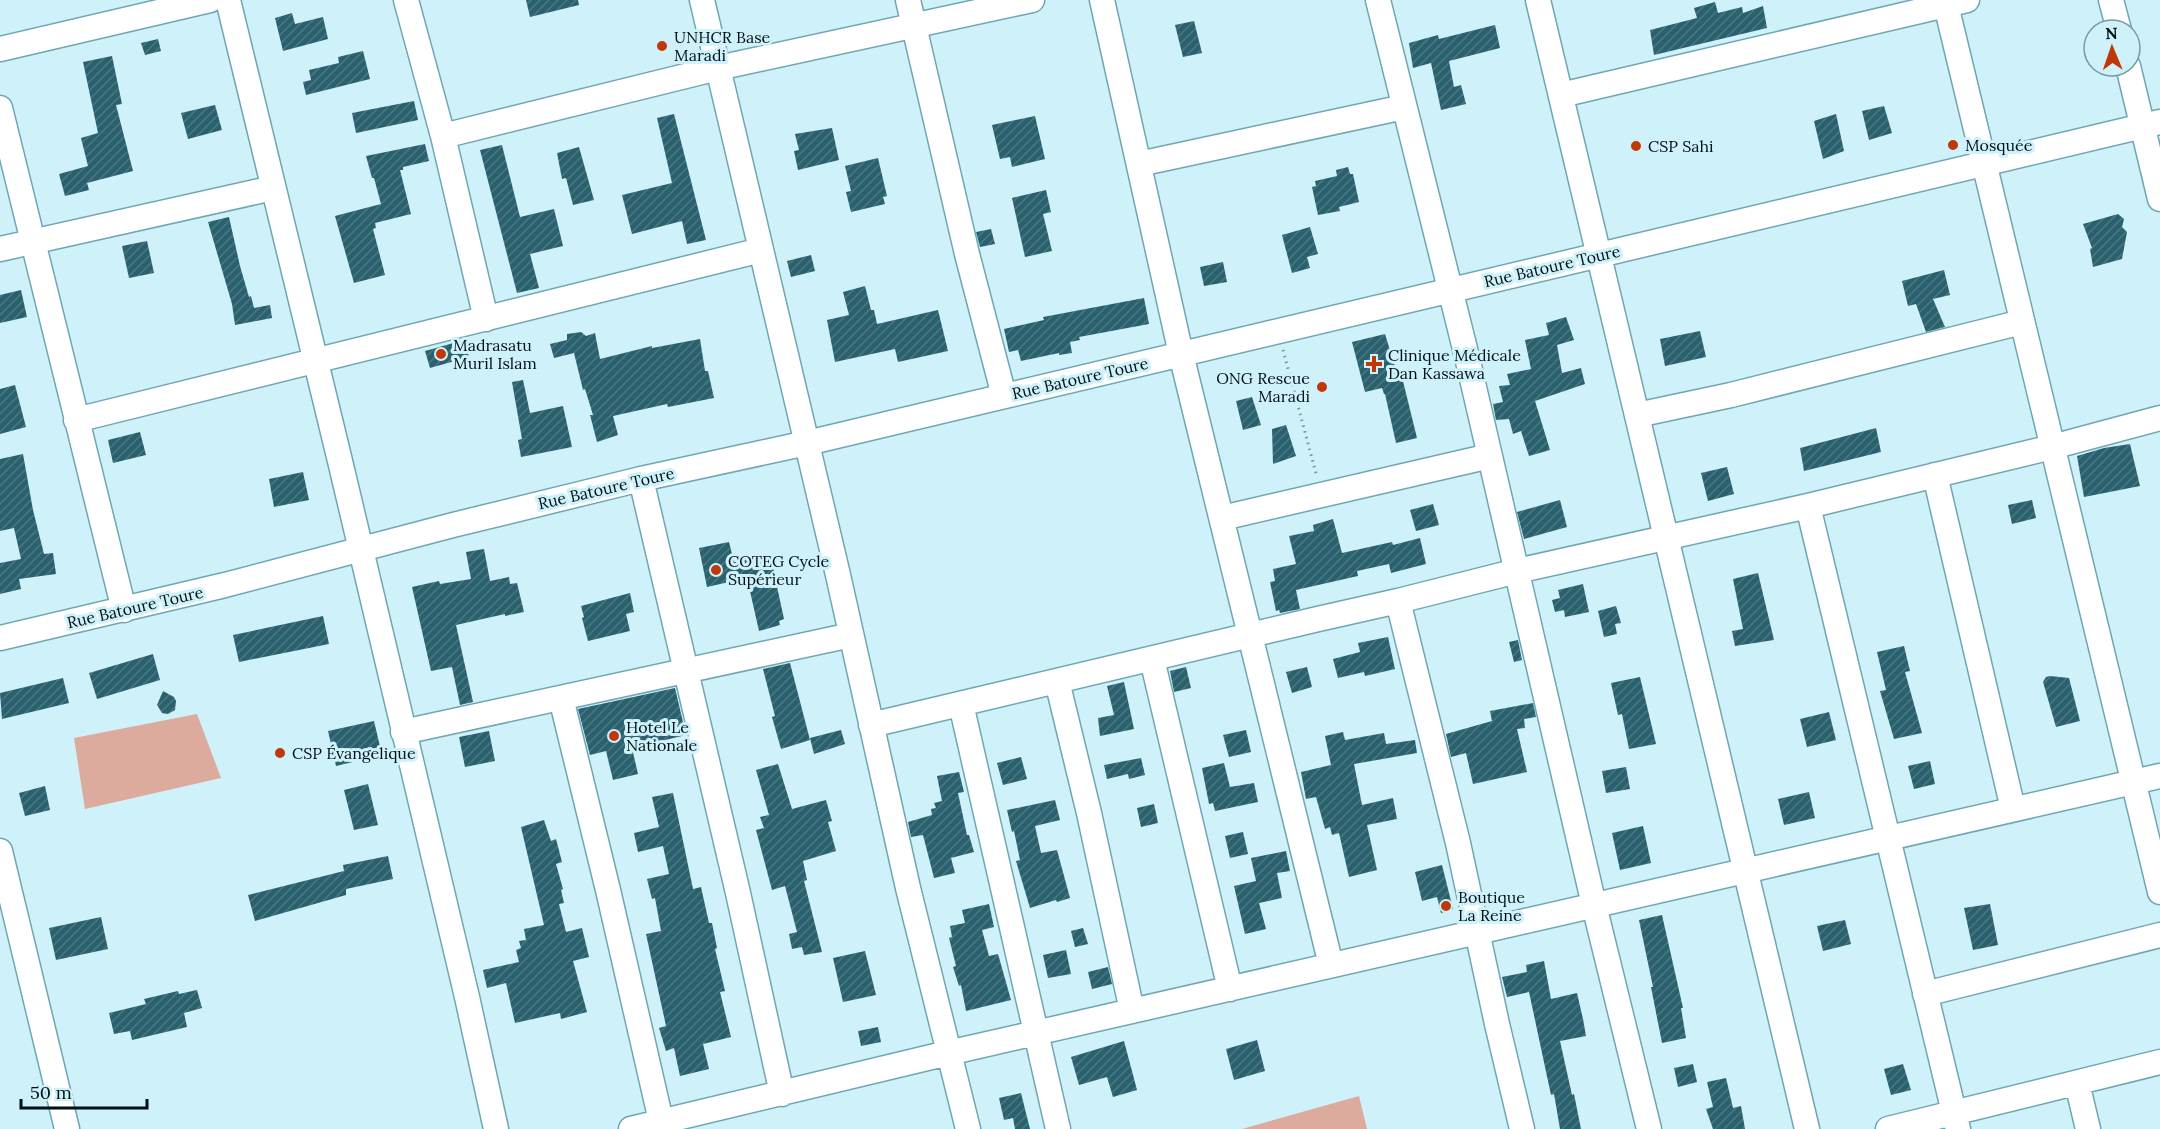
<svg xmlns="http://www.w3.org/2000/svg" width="2160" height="1129" font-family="Lora,serif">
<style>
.pitch{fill:#dcab9d}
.building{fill:url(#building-hatch)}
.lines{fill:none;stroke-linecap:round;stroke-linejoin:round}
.minor-casing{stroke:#6fa6b5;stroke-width:27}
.path{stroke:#79949b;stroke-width:3;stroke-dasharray:1.5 4.5;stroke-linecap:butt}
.minor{stroke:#fff;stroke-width:24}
.poi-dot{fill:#c13808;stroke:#cff1fa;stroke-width:2}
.labels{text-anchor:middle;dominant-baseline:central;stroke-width:6;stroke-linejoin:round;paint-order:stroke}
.poi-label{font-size:16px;fill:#001116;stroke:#cff1fa;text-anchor:start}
.street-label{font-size:16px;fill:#001116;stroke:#cff1fa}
</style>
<defs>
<pattern id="building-hatch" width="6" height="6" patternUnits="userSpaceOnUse" patternTransform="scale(1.5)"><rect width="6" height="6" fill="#2a616e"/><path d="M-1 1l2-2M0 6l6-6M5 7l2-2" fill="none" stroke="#4c7781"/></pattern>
</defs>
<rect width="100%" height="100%" fill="#cff1fa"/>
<path class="pitch" d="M197,714L221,778L85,809L74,738Z
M1359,1096L1367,1129H1242Z"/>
<path class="building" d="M526,0H578L579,5L530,17Z
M1715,2L1718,13L1742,7L1743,13L1763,6L1767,28L1654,55L1650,30L1697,18L1694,8Z
M292,13L295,24L323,17L328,39L283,51L275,18Z
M1194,21L1202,53L1183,57L1175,25Z
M1495,25L1500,48L1449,61L1454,87L1461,85L1466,104L1441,110L1431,63L1413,68L1409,43L1438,35L1439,39Z
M158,39L161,51L145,55L141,43Z
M363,51L370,79L306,95L303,82L311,80L309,70L339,63L338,57Z
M112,56L122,104L116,105L133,171L87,183L89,190L65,196L59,174L88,166L81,138L98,133L83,62Z
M414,101L418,120L356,133L352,113Z
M215,105L222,130L188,139L181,113Z
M1884,106L1892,133L1869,140L1862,111Z
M674,114L706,240L687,244L682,221L632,234L622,195L672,183L657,118Z
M1836,114L1844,151L1823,159L1814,121Z
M1035,116L1045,159L1012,167L1010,157L1000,159L992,125Z
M832,128L839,160L798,170L794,151L799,150L795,134Z
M425,144L429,161L403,167V170H400L411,214L375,223L376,228L373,229L385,275L354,283L335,216L381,204L374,178H372L366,156Z
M502,145L520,217L554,209L563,246L530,254L539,288L517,293L480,150Z
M579,147L594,200L573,205L566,178L562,179L557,153Z
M878,158L887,196L883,197L885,204L851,212L846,192L851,191L845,166Z
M1348,167L1350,174H1353L1359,202L1339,207L1340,211L1318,215L1312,187L1316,186L1315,181L1337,176L1336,170Z
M1046,190L1051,212L1043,214L1052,251L1025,257L1012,198Z
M2118,214L2124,219L2122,227L2127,232L2122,259L2093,267L2090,249L2092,248L2083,224Z
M229,217L240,266L249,297L251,296L254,308L270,305L272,318L235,325L232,304L208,222Z
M1310,227L1318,254L1307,257L1310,268L1292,273L1282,235Z
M991,229L995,244L980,247L976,232Z
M147,241L154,273L129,278L122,246Z
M811,255L815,271L791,277L787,261Z
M1223,262L1227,282L1204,286L1200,267Z
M1944,270L1950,295L1933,299L1945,327L1926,332L1916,304L1908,306L1902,281Z
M865,286L871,310H874L877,324L938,310L948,351L898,362L895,349L835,362L827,320L849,315L843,292Z
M21,290L27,317L0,323V295Z
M1144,298L1149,324L1079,337L1080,340L1070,342L1072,353L1059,355V353L1021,361L1018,350L1009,352L1004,329L1044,320L1043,317Z
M1566,317L1574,340L1557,345L1562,373L1581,368L1585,384L1535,401L1550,450L1529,456L1521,431L1513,434L1509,419L1496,420L1493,404L1503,402L1499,386L1510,385L1507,374L1531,369L1525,340L1549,335L1546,323Z
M1700,331L1706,357L1665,366L1660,339Z
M581,332L586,336L595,333L600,359L652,346V348L700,339L705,371H708L714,398L668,407L667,404L613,416L618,435L597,442L590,415H593L585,389L583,390L574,353L554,358L550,344L567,340V334Z
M1385,334L1396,370L1400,369L1417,438L1396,443L1385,394H1384L1382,388L1365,392L1352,342Z
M464,340L469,357L430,368L425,351Z
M523,380L530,413L563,406L572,447L521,457L518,440L522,439L512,382Z
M15,385L26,427L0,434V389Z
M1252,397L1261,425L1243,430L1236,401Z
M1286,425L1296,456L1273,464L1272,429Z
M1876,428L1881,452L1804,471L1800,448Z
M140,432L146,455L113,463L108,440Z
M2130,444L2140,486L2084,497L2077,456L2104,448Z
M23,454L33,510L44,554L53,553L56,574L19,579L21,589L0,594V563L21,559L14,528L0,531V459Z
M1727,467L1734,494L1708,501L1701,473Z
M303,472L309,500L274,507L269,479Z
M1560,500L1567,527L1524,539L1517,512Z
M2032,500L2036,518L2012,524L2008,505Z
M1433,504L1439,525L1416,531L1410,510Z
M1333,519L1342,553L1392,542L1393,545L1420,538L1426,564L1391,573L1389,564L1357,571L1358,576L1296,590L1300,609L1280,613L1279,610L1276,611L1270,582L1275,581L1273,569L1296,564L1289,536L1314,531L1313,525Z
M729,542L734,562L770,554L784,619L779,621L780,625L759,631L747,578L707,587L699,548Z
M484,549L490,581L509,577L510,584L517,583L524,612L505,616V614L456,625L473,702L460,705L452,667L431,671L412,587L439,581L440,584L471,579L466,552Z
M1758,573L1774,640L1735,646L1732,631L1743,629L1733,579Z
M1583,584L1589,612L1565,617L1564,610L1555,612L1552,600L1560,598L1558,590Z
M630,593L634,612L626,614L630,631L588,641L582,618L584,617L581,606Z
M1616,606L1621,623L1615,624L1617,634L1604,637L1598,611Z
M323,616L329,644L239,662L233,635Z
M1388,637L1395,669L1365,676L1364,672L1338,678L1333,659L1360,652L1358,643Z
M1518,640L1522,660L1514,662L1509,642Z
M1904,646L1910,671L1905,672L1922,733L1894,739L1880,691L1886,690L1877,652Z
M153,654L160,680L97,699L89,673Z
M790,663L810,740L781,749L772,717L775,716L763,669Z
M1186,667L1191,688L1174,692L1170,671Z
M1307,667L1312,687L1292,693L1286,672Z
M2050,676L2069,678L2080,721L2056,727L2043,682L2046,677Z
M1640,677L1656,744L1629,749L1622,714L1618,715L1611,683Z
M63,678L69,703L2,719L0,693Z
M1124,682L1134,729L1100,736L1098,718L1114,715L1107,686Z
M675,688L686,735L632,748L638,774L613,780L606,751L590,755L578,709Z
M163,691L174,697L176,701L175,710L168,714L162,713L157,705Z
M1533,703L1536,717L1524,719L1525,728L1517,729L1527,772L1473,784L1466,753L1451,757L1446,734L1492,721L1490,711Z
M1829,712L1836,740L1807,747L1800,719Z
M374,721L382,755L336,766L328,731Z
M841,730L845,744L814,754L810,738Z
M1246,730L1251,752L1229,757L1223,735Z
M489,731L495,761L465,767L459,737Z
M1343,732L1345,740L1384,733L1386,744L1415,740L1417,753L1354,764L1362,805L1393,798L1397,819L1367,825L1377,870L1349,877L1339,833L1332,835L1330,827L1325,829L1316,797L1306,799L1301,772L1331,765L1325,736Z
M1021,757L1027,779L1003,785L997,763Z
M1141,758L1145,775L1129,779L1128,774L1107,779L1104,765Z
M1930,761L1935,784L1914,789L1908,766Z
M1224,763L1230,787L1254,783L1258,802L1215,811L1213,803L1209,804L1202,768Z
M778,764L792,809L826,800L832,821L828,822L836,851L803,861L807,880L804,881L822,952L804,955L802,947L792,949L789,934L797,932L785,886L772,890L756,830L764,828L760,817L769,815L756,770Z
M1626,767L1630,789L1606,793L1602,771Z
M959,772L964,792L958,793L967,835H969L974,852L951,858L955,873L934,878L923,835L911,837L908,822L932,815L931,809L936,808L934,803L942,801L937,776Z
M368,784L378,825L354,830L344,790Z
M45,786L50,810L25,816L19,793Z
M1809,792L1815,818L1784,825L1778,799Z
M673,793L693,889L701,887L709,923H712L717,948L715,949L725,991L720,992L731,1037L703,1044L709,1069L680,1076L674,1048L666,1051L659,1028L666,1026L646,934L661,931L655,898L652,899L647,879L669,874L663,846L638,852L634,833L659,827L652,797Z
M1055,800L1060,820L1035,826L1041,853L1057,850L1070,898L1057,902L1056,900L1030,908L1016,861L1020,860L1014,831L1012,832L1007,810Z
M1154,804L1158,823L1141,827L1137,808Z
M544,820L551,841L556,839L562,862L556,864L563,889L561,890L564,903L559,904L566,932L582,928L589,957L573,961L587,1012L561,1019L560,1013L515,1023L506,983L487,988L483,970L519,962L516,950L521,948L519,941L526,940L524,929L544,925L521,827Z
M1643,826L1651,863L1620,870L1612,833Z
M1243,832L1248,854L1230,858L1225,836Z
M1286,851L1290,871L1277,873L1282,898L1259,903L1266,929L1245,934L1234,886L1256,881L1251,858Z
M388,856L393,879L346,889V895L255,921L248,895L344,871L343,865Z
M1442,865L1453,909L1441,913L1437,897L1422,901L1415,872Z
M989,904L994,927L982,930L989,956L998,954L1011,1000L966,1011L961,985L959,986L953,967L956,966L949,938L952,937L950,926L965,923L962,910Z
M1990,904L1998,945L1973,950L1964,908Z
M1662,915L1683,1008H1681L1686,1038L1662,1043L1651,987H1653L1639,920Z
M101,917L108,949L56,960L49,928Z
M1845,920L1851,944L1823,951L1817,926Z
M1083,928L1088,944L1075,947L1071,931Z
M1066,950L1071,974L1048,978L1043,955Z
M865,951L876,995L843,1002L833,958Z
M1544,961L1551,999L1577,993L1583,1019L1586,1036L1560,1041L1572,1095L1574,1094L1581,1129H1560L1554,1094L1551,1095L1529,992L1507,997L1502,977L1527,972L1526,965Z
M1108,967L1112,984L1092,989L1088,972Z
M197,990L202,1008L184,1013L187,1027L132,1040L130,1031L114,1034L109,1013L146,1004L144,999L178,991L179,994Z
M878,1027L881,1042L861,1046L858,1031Z
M1257,1040L1265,1071L1234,1080L1226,1049Z
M1124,1041L1137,1090L1113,1097L1107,1077L1079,1085L1071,1057Z
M1693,1064L1697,1082L1678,1087L1674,1068Z
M1903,1064L1911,1090L1891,1095L1884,1069Z
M1726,1078L1733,1108L1741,1106L1745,1129H1713L1706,1109L1713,1107L1707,1082Z
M1021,1093L1030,1129H1015L1013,1118L1004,1120L999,1098Z"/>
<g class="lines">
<g class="minor-casing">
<path id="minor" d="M228,0L340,461L467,997L496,1129
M406,0L443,136L486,319
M702,0L838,575L908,888L968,1129
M908,0L967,254L1004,396
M1102,0L1181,354L1331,965
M1378,0L1467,357L1594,905L1649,1129
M1538,0L1807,1129
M2111,0L2119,30
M1946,5L2160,892
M0,49L210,0
M2128,66L2160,199
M1561,95L1967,0
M0,108L124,610
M443,136L718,68L1032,0
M1139,164L1404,107
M0,249L273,188
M1637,415L1731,395L2022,322
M76,420L761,250
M1935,475L2013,809
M641,479L738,893L782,1094
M1808,506L1958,1129
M1222,518L1490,456
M1398,601L1458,843L1497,1024L1522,1129
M0,638L225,585L453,525L641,479L807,443L2160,122
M1152,659L1230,989
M1057,681L1089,813L1132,1011
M561,698L608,890L661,1121
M961,704L1058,1129
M871,725L1318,619L1398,601L1517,571L1808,506L2052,447L2160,418
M403,732L851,635
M0,851L67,1129
M1925,994L2160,935
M2077,1083L2088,1129
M631,1129L948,1053L2160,776
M1888,1129L2160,1062"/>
</g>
<path class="path" d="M1283,350L1317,477"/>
<use href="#minor" class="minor"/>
</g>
<g class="poi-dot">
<circle cx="662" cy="46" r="6"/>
<circle cx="1953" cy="145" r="6"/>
<circle cx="1636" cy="146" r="6"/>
<circle cx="441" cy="354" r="6"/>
<path d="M1371 355h6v6h6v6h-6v6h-6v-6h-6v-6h6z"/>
<circle cx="1322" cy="387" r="6"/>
<circle cx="716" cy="570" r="6"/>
<circle cx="614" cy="736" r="6"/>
<circle cx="280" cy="753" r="6"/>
<circle cx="1446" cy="906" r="6"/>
</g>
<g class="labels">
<g class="poi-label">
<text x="674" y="37">UNHCR Base<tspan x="674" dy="18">Maradi</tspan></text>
<text x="1965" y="145">Mosquée</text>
<text x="1648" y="146">CSP Sahi</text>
<text x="453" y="345">Madrasatu<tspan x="453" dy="18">Muril Islam</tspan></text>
<text x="1388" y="355">Clinique Médicale<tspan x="1388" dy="18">Dan Kassawa</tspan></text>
<text x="1310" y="378" text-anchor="end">ONG Rescue<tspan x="1310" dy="18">Maradi</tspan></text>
<text x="728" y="561">COTEG Cycle<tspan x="728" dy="18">Supérieur</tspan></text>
<text x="626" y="727">Hotel Le<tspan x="626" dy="18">Nationale</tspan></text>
<text x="292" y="753">CSP Évangelique</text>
<text x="1458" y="897">Boutique<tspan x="1458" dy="18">La Reine</tspan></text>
</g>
<g class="street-label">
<text transform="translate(1552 266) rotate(-13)">Rue Batoure Toure</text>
<text transform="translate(1080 378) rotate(-13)">Rue Batoure Toure</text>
<text transform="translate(606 488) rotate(-13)">Rue Batoure Toure</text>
<text transform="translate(135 607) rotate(-13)">Rue Batoure Toure</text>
</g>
</g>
<g transform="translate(2112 48) rotate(358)"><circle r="28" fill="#cff1fa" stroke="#7c979f" stroke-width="1.5"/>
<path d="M0-4.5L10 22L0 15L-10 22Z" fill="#c13808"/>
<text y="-9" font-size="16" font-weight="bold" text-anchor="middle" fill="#001116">N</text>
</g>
<path d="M21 1099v9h126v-9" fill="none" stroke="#001116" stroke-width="3"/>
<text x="30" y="1099" font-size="18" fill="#001116" stroke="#cff1fa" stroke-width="4.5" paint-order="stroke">50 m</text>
</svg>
